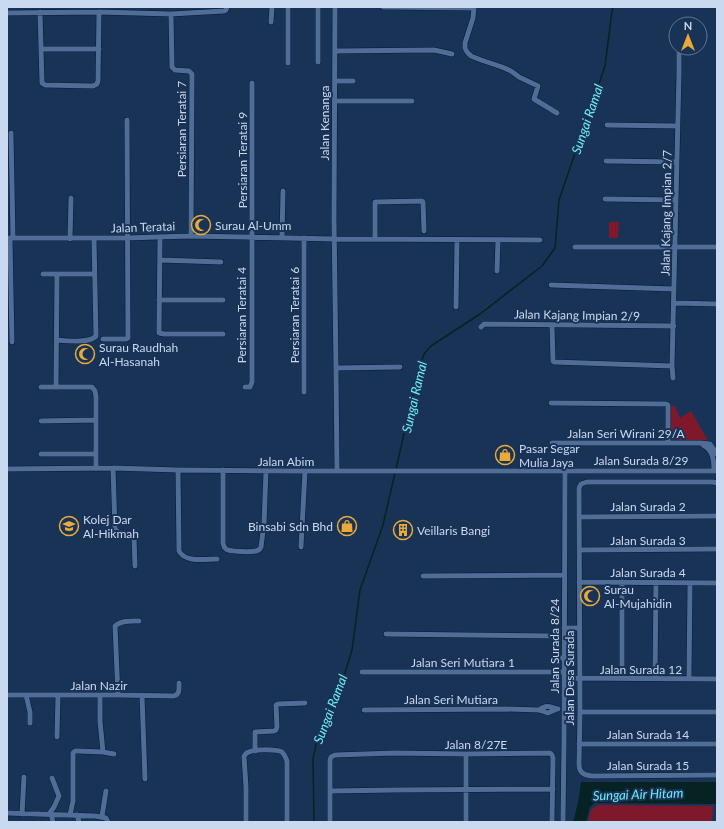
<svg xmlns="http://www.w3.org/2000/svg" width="724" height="829" font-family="Lato,sans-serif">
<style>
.green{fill:#80182b}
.water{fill:#072222}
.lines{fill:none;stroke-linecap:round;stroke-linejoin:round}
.stream{stroke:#072222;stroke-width:1.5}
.minor-casing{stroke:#02193b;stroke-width:6}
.minor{stroke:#506d96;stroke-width:5}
.labels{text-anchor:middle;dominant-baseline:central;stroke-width:4;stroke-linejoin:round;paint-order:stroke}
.street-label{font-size:12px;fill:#c9d9f0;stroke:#193357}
.poi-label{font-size:12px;fill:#c9d9f0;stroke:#193357;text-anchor:start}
.water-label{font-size:13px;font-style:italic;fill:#6ceef1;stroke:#193357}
</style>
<rect width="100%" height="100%" fill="#193357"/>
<path class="green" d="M609,222H619L618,238H609Z
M675,406L680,418L691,411L708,441L671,440L670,407Z
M598,805L713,806L712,822H588L591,810Z"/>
<path class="water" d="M581,782H717V804L595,803L590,807L586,822H573L578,803Z"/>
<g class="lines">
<path class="stream" d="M396,469L419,368L424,354L431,346L480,314L542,266L555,248L559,200L605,66L612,11L613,7
M314,822L313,759L317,739L337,699L352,650L360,590L383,525L395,473"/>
<g class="minor-casing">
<path id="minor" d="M335,7L334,220L336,368L400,367
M383,7L474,8
M474,7L473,18L465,43V48L467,52L471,56L481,60L502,67L511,71L519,77L538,86L534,99L557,113
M40,12L42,83L45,85L93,86L97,84L98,81L99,12
M7,13L99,12L171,14L224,11L226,10L227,7
M171,14L172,67L175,70L189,71L192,74L191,236
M271,22L272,7
M675,32L676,33
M41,49H99
M335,51L434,50L452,54
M318,62V7
M288,63V7
M335,81H353
M335,101H412
M607,125L678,126
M11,133L13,238
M606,161L677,162
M605,199L676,200
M160,237L159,333L164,334H223
M7,238H127L157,237L191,236L334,239L540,240
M10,238L12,342
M282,238L283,191
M304,238V392
M70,239L71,198
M375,239V202L422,201L423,202L424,231
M575,247H717
M160,260L221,262
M497,271L498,240
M43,274H94
M551,285L674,289
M159,300H223
M674,303L717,304
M456,307L457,240
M552,325L553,361L554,362L672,366
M481,327L484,324L674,326
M103,339H126L128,338V336L127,120
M57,340C66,341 90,343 96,336L94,239
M336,368L337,470
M673,378L672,366L679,74V48
M41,387H92L95,391L96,397V468
M56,387L57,274
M245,387H250L252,382V83
M551,403L666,404L668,405V443
M41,421L96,420
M552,443H700L710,444L717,454
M703,445C713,450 714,460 714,471
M41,454H96
M113,468L115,529L118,532L131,534L134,537L135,566
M7,469L113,468L178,470L288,471H717
M178,470L179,551C185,563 205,559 217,559
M223,470V543C224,546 224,548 226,549C229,552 252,552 256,551C260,550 260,549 261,547L264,524L266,471
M717,483L713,482H587L581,484L579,488L580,712L579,764C579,773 584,775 592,776L717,775
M579,517L717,516
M301,547L305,471
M579,550L717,549
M423,576L564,575
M579,582L717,583
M564,628H579
M386,634L557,636V658H564
M362,672H564
M564,678L717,679
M622,678V582
M655,679L656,582
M689,679L690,583
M7,695H118L174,696C180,694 179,689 179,683
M26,695L30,712V723
M100,695V721L103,752L114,754
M118,695L115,626C121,620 132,621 139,621
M142,696L145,779
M364,710L505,709L539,710L548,713L557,709
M539,710C547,704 550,707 558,709
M580,712H717
M57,737L58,695
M579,744H717
M255,751V732L274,731L276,730L277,727L276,705L278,704L305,703
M466,754V822
M330,791L396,790L553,789
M7,813L95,816L106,818L108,822
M22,814L24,777
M49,814L54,807L59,796L52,778
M51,814L53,822
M70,815L73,801V753L75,751H78L103,752
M77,815L79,822
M102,816L106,791
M246,822V787L244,756C246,754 245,753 249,752C255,749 277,749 282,752C285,755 286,758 287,761V822
M330,822V760L331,757L335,755L395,753L466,754L550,753L552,755L553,758L552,819V822
M563,822L564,741L565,470"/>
</g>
<use href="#minor" class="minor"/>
</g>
<defs>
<g id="mosque-ring" transform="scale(1)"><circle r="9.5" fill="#193357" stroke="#eaaa39" stroke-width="1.5"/><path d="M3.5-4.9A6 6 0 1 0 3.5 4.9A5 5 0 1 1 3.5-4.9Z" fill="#eaaa39"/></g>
<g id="shop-ring" transform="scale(1)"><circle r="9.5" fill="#193357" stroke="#eaaa39" stroke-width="1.5"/><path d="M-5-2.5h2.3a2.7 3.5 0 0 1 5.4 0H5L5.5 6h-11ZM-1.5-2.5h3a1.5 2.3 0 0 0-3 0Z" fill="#eaaa39"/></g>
<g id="university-ring" transform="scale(1)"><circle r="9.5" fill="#193357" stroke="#eaaa39" stroke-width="1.5"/><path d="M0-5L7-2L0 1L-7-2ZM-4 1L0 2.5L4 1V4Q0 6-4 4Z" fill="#eaaa39"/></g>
<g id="building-ring" transform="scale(1)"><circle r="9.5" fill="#193357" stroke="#eaaa39" stroke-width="1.5"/><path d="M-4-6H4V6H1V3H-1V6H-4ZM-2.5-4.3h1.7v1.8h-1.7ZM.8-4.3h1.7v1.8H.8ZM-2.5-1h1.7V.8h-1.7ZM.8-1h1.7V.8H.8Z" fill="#eaaa39"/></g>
</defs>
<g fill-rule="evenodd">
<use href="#mosque-ring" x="201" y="225"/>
<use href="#mosque-ring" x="85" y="354"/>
<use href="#shop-ring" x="505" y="455"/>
<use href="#university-ring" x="69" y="526"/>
<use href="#shop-ring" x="347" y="526"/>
<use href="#building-ring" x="403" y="530"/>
<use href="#mosque-ring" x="590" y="596"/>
</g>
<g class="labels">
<g class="street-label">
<text transform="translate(324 123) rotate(-90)">Jalan Kenanga</text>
<text transform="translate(181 129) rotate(-90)">Persiaran Teratai 7</text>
<text transform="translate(242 160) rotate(-90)">Persiaran Teratai 9</text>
<text transform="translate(666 213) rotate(-89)">Jalan Kajang Impian 2/7</text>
<text transform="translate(143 227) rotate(-2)">Jalan Teratai</text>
<text transform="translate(241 315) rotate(-90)">Persiaran Teratai 4</text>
<text transform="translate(294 315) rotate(-90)">Persiaran Teratai 6</text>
<text transform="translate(577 315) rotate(1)">Jalan Kajang Impian 2/9</text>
<text x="626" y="433">Jalan Seri Wirani 29/A</text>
<text x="641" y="460">Jalan Surada 8/29</text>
<text x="286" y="461">Jalan Abim</text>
<text x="648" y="506">Jalan Surada 2</text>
<text x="648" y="540">Jalan Surada 3</text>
<text x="648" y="572">Jalan Surada 4</text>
<text transform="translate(554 646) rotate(-90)">Jalan Surada 8/24</text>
<text x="463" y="662">Jalan Seri Mutiara 1</text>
<text x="641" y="669">Jalan Surada 12</text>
<text transform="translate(569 678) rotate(-90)">Jalan Desa Surada</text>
<text x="99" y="685">Jalan Nazir</text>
<text x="451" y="699">Jalan Seri Mutiara</text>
<text x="648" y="734">Jalan Surada 14</text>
<text x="476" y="744">Jalan 8/27E</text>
<text x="648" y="765">Jalan Surada 15</text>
</g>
<g class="poi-label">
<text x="215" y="225">Surau Al-Umm</text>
<text x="99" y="347">Surau Raudhah<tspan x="99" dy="14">Al-Hasanah</tspan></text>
<text x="519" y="448">Pasar Segar<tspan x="519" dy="14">Mulia Jaya</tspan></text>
<text x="83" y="519">Kolej Dar<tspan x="83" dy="14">Al-Hikmah</tspan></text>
<text x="333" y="526" text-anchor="end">Binsabi Sdn Bhd</text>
<text x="417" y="530">Veillaris Bangi</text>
<text x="604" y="589">Surau<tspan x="604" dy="14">Al-Mujahidin</tspan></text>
</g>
<g class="water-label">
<text transform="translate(587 119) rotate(-71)">Sungai Ramal</text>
<text transform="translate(414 397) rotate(-77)">Sungai Ramal</text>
<text transform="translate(330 709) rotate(-69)">Sungai Ramal</text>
<text transform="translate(638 794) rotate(-2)">Sungai Air Hitam</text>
</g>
</g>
<rect width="724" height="829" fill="none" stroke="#c9d9f0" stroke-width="16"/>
<g transform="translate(688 36)"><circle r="19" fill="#193357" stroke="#5f7594"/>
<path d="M0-3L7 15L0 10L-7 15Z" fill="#eaaa39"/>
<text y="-6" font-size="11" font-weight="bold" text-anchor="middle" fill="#c9d9f0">N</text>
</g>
</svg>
